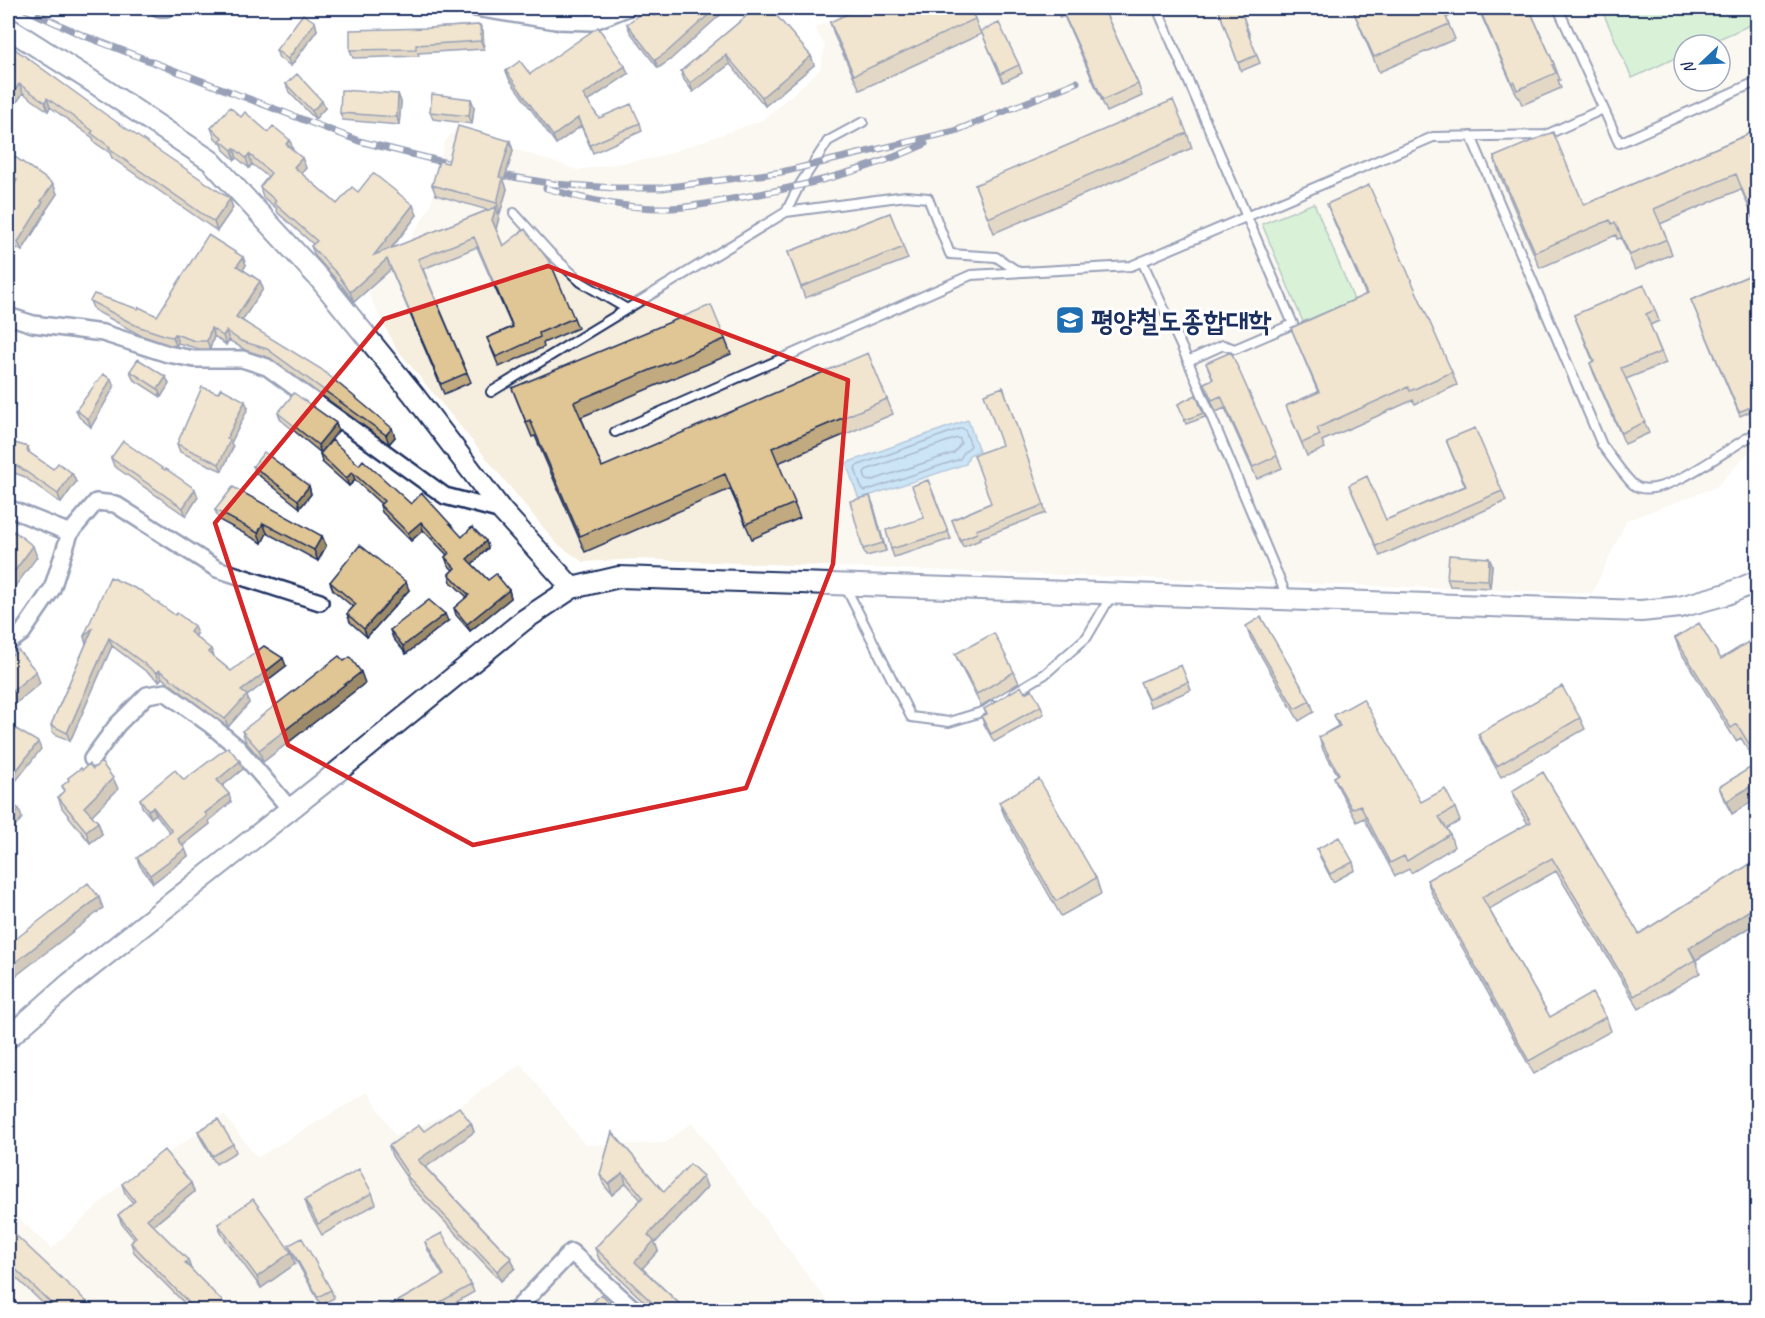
<svg xmlns="http://www.w3.org/2000/svg" width="1765" height="1318" font-family="Caveat,'Poor Story',sans-serif">
<style>
.built{fill:#f6eedf;fill-rule:evenodd}
.green{fill:#aae3a7;stroke:#628982;stroke-width:1.5}
.water{fill:#8cc4eb;stroke:#5f88b3;stroke-width:1.5}
.lines{fill:none;stroke-linecap:round;stroke-linejoin:round}
.shore{stroke:#486b96;stroke-width:1.5}
.service-casing{stroke:#1b2f5e;stroke-width:12}
.minor-casing{stroke:#1b2f5e;stroke-width:20}
.tertiary-casing{stroke:#1b2f5e;stroke-width:24}
.service{stroke:#fff;stroke-width:8}
.minor{stroke:#fff;stroke-width:15}
.tertiary{stroke:#fff;stroke-width:20}
.rail-casing{stroke:#1b2f5e;stroke-width:7}
.rail{stroke:#fff;stroke-width:4.5;stroke-dasharray:14;stroke-linecap:butt}
.wall{fill:#c1a980;stroke:#1b2f5e;stroke-width:1.5}
.shaded-wall{fill:#9d8a68;stroke:#1b2f5e;stroke-width:1.5}
.building{fill:#e0c595;stroke:#1b2f5e;stroke-width:1.5}
.marked{fill:none;stroke:#d62828;stroke-width:4.5;stroke-linejoin:round}
.labels{text-anchor:middle;dominant-baseline:central;stroke-width:6;stroke-linejoin:round;paint-order:stroke}
.poi-label{font-size:28px;font-weight:bold;fill:#1b2f5e;stroke:#fff;text-anchor:start}
</style>
<rect width="100%" height="100%" fill="#fff"/>
<filter id="ink" filterUnits="userSpaceOnUse"><feTurbulence type="fractalNoise" baseFrequency=".0167" numOctaves="2"/><feDisplacementMap in="SourceGraphic" scale="12" xChannelSelector="R" yChannelSelector="G"/><feConvolveMatrix kernelMatrix="1 2 1 2 8 2 1 2 1" color-interpolation-filters="sRGB"/></filter>
<g filter="url(#ink)">
<path class="built" d="M852,8H1757V447L1751,450L1716,487L1627,520L1592,593L1028,574L637,559L583,562L556,543L396,348L368,293L398,260L431,205L444,143L455,129L577,170L656,158L763,120L820,70L825,46L815,28ZM1684,45H1720V81H1684Z
M521,1064L585,1145L665,1143L692,1123L834,1310H8V1208L51,1249L117,1188L224,1115L257,1158L368,1092L395,1136L448,1114Z"/>
<path class="green" d="M1601,8H1757V22L1705,45H1684V54L1632,78Z
M1314,203L1354,300L1303,322L1262,224Z"/>
<path class="water" d="M968,420L979,451L969,455L966,464L859,499L846,463Z"/>
<g class="lines">
<path class="shore" d="M962,428L965,430L971,446L964,452L960,459L865,491L862,489L855,469L856,466Z
M957,438L960,439L961,443L954,453L870,481L866,480L864,473L866,470Z"/>
<g class="service-casing">
<path id="service" d="M1558,8L1619,143L1758,81
M1471,136L1602,445C1609,454 1626,479 1634,485C1660,504 1732,444 1758,432
M786,212L799,186L828,141L863,122
M514,213L550,253L581,282L627,309
M1142,261L1188,361L1223,345L1235,349L1293,324L1157,8
M1188,361L1287,597
M491,392L786,212L906,196L928,198L950,254L996,257L1019,272
M615,432L971,275L1131,266L1433,137L1546,135L1603,109
M845,586L911,717L949,722L985,711L992,706
M1015,692L1045,674L1087,637L1111,596"/>
</g>
<g class="minor-casing">
<path id="minor" d="M159,8H167
M475,8L556,21L592,22L627,8
M8,316L33,324L103,333L168,354L194,359H242L267,367L445,496L502,511
M8,508L70,533
M8,643L22,633L52,589L70,533L96,502L115,504L217,569L320,602
M92,759L117,725L147,695L165,692L212,726L237,747L290,809
M516,1310L571,1252L635,1310"/>
</g>
<g class="tertiary-casing">
<path id="tertiary" d="M8,28L90,80L211,161L319,278L413,394L502,511L572,588
M8,1038L69,984L326,781L524,620L572,588L619,577L1641,611L1680,607L1727,594L1758,581"/>
</g>
<use href="#service" class="service"/>
<use href="#minor" class="minor"/>
<use href="#tertiary" class="tertiary"/>
<g class="rail-casing">
<path id="rail" d="M23,8L82,35L359,141L455,165
M490,173L554,184L615,188H662L782,172L955,131L1077,82
M546,188C586,200 626,209 668,208C689,208 711,203 732,199C798,188 864,172 925,144"/>
</g>
<use href="#rail" class="rail"/>
</g>
<path class="wall" d="M756,8L811,56L814,65L765,106L730,64L693,92L684,80L681,71Z
M1056,8H1103L1138,84L1142,96L1107,112L1064,16L1060,18Z
M1218,8H1240L1250,36H1249L1260,63L1241,71Z
M1352,8H1458L1460,11L1446,18L1455,39L1379,72Z
M1478,8H1529L1554,64L1560,80H1558L1561,88L1522,105L1519,97L1518,98Z
M975,19L981,34L860,90L835,37L830,22Z
M315,22L317,30L291,66L279,58L276,50Z
M627,24L670,60L658,68L630,32Z
M480,25L483,32L484,49L418,53L419,56L353,58L350,50L430,28Z
M981,31L1019,65L1022,73L1003,82Z
M8,44L233,208L217,231L112,158L110,153L94,142L93,138L50,107L48,111L23,93L8,115Z
M506,71L530,74H628L587,102L599,118L640,123L642,131L593,153L581,126L556,144L509,79Z
M286,84L325,108L315,119L289,92Z
M398,94L401,102L399,125L343,120L340,113Z
M471,99L474,107L472,124L433,119L430,112Z
M241,117L268,132L302,158L306,168L301,173L337,204L358,192L417,215L391,249L488,210L436,195L432,185L448,163L510,141L513,151L504,181L507,189L500,213L498,212L499,217L496,229L503,246L574,318L578,328L543,343L544,347L499,367L487,338L512,327L477,247L423,269L471,382L444,394L391,269L354,302L342,286L315,256L311,246L313,244L278,213L276,208L263,197L260,187L268,177L252,164L249,168L237,158L235,160L224,150L222,144L215,138L211,128Z
M1758,130V217L1754,219L1741,189L1660,224L1672,254L1635,270L1621,238L1617,239L1616,235L1540,268L1499,173L1494,157L1584,205Z
M1187,133L1192,148L994,233L975,185Z
M8,152L53,184L57,194L46,210V212L22,251L8,243V196L14,185L8,180Z
M1327,204L1452,372L1457,385L1415,404L1413,400L1322,441L1325,448L1307,456L1286,406L1318,392L1291,328L1366,295L1332,217Z
M890,213L908,259L805,298L788,252Z
M243,257L246,265L243,270L260,281L263,289L242,320L395,437L389,444L270,358L245,350L229,340L226,345L214,336L210,349H199L178,343L176,346L170,345L140,335L94,310L90,301L157,316Z
M1758,272V408L1740,416L1691,300Z
M1655,310L1659,321L1650,325L1666,363L1626,379L1649,433L1625,444L1594,374L1590,363L1593,361L1574,315Z
M725,339L731,354L581,417L602,467L887,399L893,414L778,463L800,518L752,539L730,489L585,552L535,436L532,437L512,388Z
M1206,363L1277,456L1282,468L1257,479L1225,408L1216,412L1204,383L1213,379Z
M130,371L169,384L161,397L133,379Z
M111,379L114,387L91,427L79,417L76,410Z
M1003,387L1046,513L979,538L980,540L963,547L952,520L991,503L1002,445Z
M1196,395L1205,417L1186,424L1178,404Z
M248,408L231,443L233,447L222,471L180,452L177,444Z
M278,413L336,423L338,431L321,453L281,420Z
M1446,440L1502,491L1506,501L1380,556L1349,485L1386,520L1465,486Z
M8,441L28,447L30,453L53,469L72,473L76,482L61,503L23,476L8,471Z
M320,454L359,465L411,504L462,537L486,541L488,548L472,564L488,580L509,590L511,598L470,631L456,615L454,608L467,597L451,582L449,574L453,570L448,565L445,557L447,555L423,530L411,541L382,512L380,505L381,504L355,480L349,486L322,462Z
M111,458L198,497L186,516L114,466Z
M253,466L309,486L311,494L300,508L256,473Z
M928,480L951,539L894,557L891,549L924,518Z
M873,504L886,551L866,556L863,549Z
M215,510L322,536L326,546L318,561L267,533L262,543L219,520Z
M1489,558L1492,565L1490,588L1450,586L1447,578Z
M330,582L409,590L367,637L350,622L347,614L353,607L333,590Z
M448,621L406,654L393,638L390,630Z
M1246,626L1310,701L1314,712L1299,721L1250,637Z
M197,634L195,636L214,657L231,671L286,666L247,696L249,703L228,727L162,678L159,681L112,646L70,741L53,733L51,725L86,644L84,636Z
M1758,636V798L1732,814L1724,800L1719,787L1757,764L1741,738L1736,741L1680,651L1675,638L1721,659Z
M955,654L1014,672L1019,683L981,706L960,665Z
M1188,682L1191,690L1151,707L1143,690Z
M365,683L263,762L246,742L242,731Z
M1025,693L1041,706L1044,714L994,742L984,724L981,716L986,714L984,709Z
M1334,715L1421,802L1455,808L1460,821L1446,829L1450,834L1454,847L1411,873L1409,869L1395,876L1364,818L1357,822L1339,789L1334,777L1338,775L1323,750L1319,737L1338,726Z
M1580,718L1585,729L1501,777L1483,745L1478,734Z
M93,769L113,778L118,789L91,815L98,822L102,834L90,843L62,808L58,797L64,791L62,786L69,781L68,778L82,770Z
M243,769L222,786L231,802L209,821L210,824L183,845L185,849L188,856L153,883L140,866L137,858L170,833L156,814L151,818L142,807L140,799L184,780Z
M1512,791L1639,934L1758,859V922L1696,960L1700,973L1639,1009L1556,871L1489,909L1550,1017H1606L1611,1031L1534,1074L1432,894L1427,880L1528,824L1516,804Z
M999,802L1096,878L1101,894L1061,916L1005,817Z
M1317,849L1353,862L1355,870L1333,882L1320,857Z
M471,1123L474,1132L425,1167L511,1258L515,1268L501,1281L410,1185L407,1178L392,1156L389,1146L424,1131Z
M198,1131L233,1144L236,1152L216,1164L201,1139Z
M612,1132L664,1192L707,1187L655,1243L658,1251L642,1268L687,1311H654L599,1259L595,1248L641,1200L626,1183L612,1195L604,1185L600,1175Z
M191,1183L194,1192L153,1226L228,1311H192L134,1252L131,1243L134,1239L122,1224L118,1215L133,1203L125,1193L122,1184Z
M372,1193L376,1204L322,1235L309,1212L305,1200Z
M218,1224L295,1264L261,1288L222,1235Z
M8,1228L90,1311H51L8,1270Z
M425,1242L471,1285L474,1292L441,1311H381L443,1276L428,1250Z
M289,1245L331,1290L334,1298L321,1305L292,1253Z"/>
<path class="shaded-wall" d="M716,8H728L670,60L658,68L655,60Z
M315,22L317,30L291,66L288,59Z
M480,25L483,32L484,49L481,41Z
M726,55L730,64L693,92L690,83Z
M811,56L814,65L765,106L762,97Z
M625,66L628,74L585,103L583,95Z
M19,84L23,93L8,115V102Z
M398,94L401,102L399,125L397,117Z
M47,98L50,107L48,111L45,102Z
M471,99L474,107L472,124L469,116Z
M322,101L325,108L315,119L312,111Z
M578,118L581,126L556,144L553,136Z
M290,140L293,150L286,144Z
M510,141L513,151L504,181L507,189L500,213L497,203L499,177Z
M234,148L237,158L235,160L232,150Z
M249,154L252,164L249,168L246,158Z
M302,158L306,168L298,177L294,167Z
M53,184L57,194L46,210V212L22,251L18,242L41,201Z
M230,199L233,208L217,231L214,222Z
M413,205L417,215L378,265L374,255Z
M496,207L499,217L496,229L492,220Z
M243,257L246,265L240,274L237,266Z
M387,259L391,269L354,302L350,292Z
M260,281L263,289L239,325L236,317Z
M211,328L214,336L210,349L207,341Z
M226,331L229,340L226,345L223,336Z
M175,334L178,343L176,346L173,337Z
M166,377L169,384L161,397L158,389Z
M111,379L114,387L91,427L88,419Z
M245,401L248,408L231,443L233,447L222,471L219,464L227,438Z
M336,423L338,431L321,453L318,445Z
M392,428L395,437L389,444L386,435Z
M352,472L355,480L349,486L346,479Z
M72,473L76,482L61,503L58,494Z
M309,486L311,494L300,508L298,500Z
M195,489L198,497L186,516L183,508Z
M870,496L873,504L886,551L883,543Z
M421,522L423,530L411,541L408,533Z
M263,523L267,533L262,543L258,533Z
M322,536L326,546L318,561L314,550Z
M486,541L488,548L470,566L467,559Z
M33,546L37,557L8,596V580Z
M1489,558L1492,565L1490,588L1488,580Z
M406,582L409,590L367,637L364,629Z
M509,590L511,598L470,631L467,624Z
M445,614L448,621L406,654L403,646Z
M194,626L197,634L193,639L190,632Z
M93,628L86,644L84,636Z
M109,638L112,646L70,741L67,733Z
M211,649L214,656L208,652Z
M283,658L286,666L247,696L249,703L228,727L225,719L241,691Z
M159,670L162,678L159,681L157,673Z
M36,671L40,683L8,710V695Z
M361,672L365,683L263,762L259,750Z
M38,742L41,749L8,791V782Z
M240,761L243,769L220,788L217,780Z
M113,778L118,789L88,819L84,807Z
M1758,782V798L1732,814L1727,801Z
M229,794L231,802L209,821L210,824L181,847L178,839L205,813Z
M153,807L156,814L151,818L148,810Z
M19,809L22,818L8,836V824Z
M98,822L102,834L90,843L86,831Z
M185,849L188,856L153,883L150,875Z
M99,897L103,908L8,982V968Z
M1758,905V922L1696,960L1689,948Z
M471,1123L474,1132L422,1170L418,1160Z
M623,1173L626,1183L612,1195L609,1184Z
M703,1176L707,1187L655,1243L658,1251L639,1272L635,1262L648,1235Z
M191,1183L194,1192L150,1228L147,1219Z
M291,1252L295,1264L261,1288L257,1277Z
M511,1258L515,1268L501,1281L497,1271Z
M188,1260L191,1269L185,1263Z
M87,1302L90,1311H79Z"/>
<path class="building" d="M647,8L654,16L662,8H716L667,52L655,60L627,24Z
M756,8H770L811,56L762,97L726,55L690,83L681,71Z
M860,8H970L975,19L854,75L830,22Z
M1061,8H1103L1138,84L1103,100Z
M1218,8H1240L1247,28L1246,29L1257,55L1238,63Z
M1352,8H1442L1449,24L1374,57Z
M1479,8H1529L1554,64L1552,65L1556,73L1517,90L1514,82L1512,83Z
M303,14L315,22L288,59L276,50Z
M999,23L1019,65L1000,74L981,31Z
M480,25L481,41L416,45V49L350,50V30L430,28Z
M598,27L625,66L583,95L599,118L631,104L640,123L590,145L578,118L553,136L506,71L520,61L530,74Z
M8,44L105,114L230,199L214,222L109,149L110,147L91,133L93,131L47,98L45,102L19,84L8,102Z
M297,74L322,101L312,111L286,84Z
M341,90L398,94L397,117L340,113Z
M432,94L471,99L469,116L430,112Z
M1173,100L1187,133L988,218L975,185Z
M230,107L241,117L245,112L268,132L273,126L290,140L286,144L302,158L294,167L337,204L352,187L358,192L373,173L413,205L374,255L496,207L492,220L503,246L525,229L551,264L574,318L539,333L540,337L496,357L487,338L513,327L474,237L418,259L467,373L441,384L387,259L350,292L339,276L311,246L317,241L274,203L276,201L260,187L271,173L249,154L246,158L234,148L232,150L220,140L223,138L211,128Z
M458,126L510,141L499,177L503,178L497,203L432,185L439,161L448,163Z
M1758,130V200L1748,204L1736,174L1654,209L1667,239L1630,255L1615,222L1612,224L1610,220L1535,252L1494,157L1553,132L1584,205Z
M8,152L53,184L41,201L43,202L18,242L8,235V196L17,180L8,173Z
M1369,185L1452,372L1410,391L1408,387L1317,428L1320,435L1302,443L1286,406L1319,392L1291,328L1367,294L1327,204Z
M890,213L904,247L801,287L788,252Z
M208,235L243,257L237,266L260,281L236,317L321,369L392,428L386,435L267,349L241,341L226,331L223,336L211,328L207,341H195L175,334L173,337L167,336L137,326L90,301L94,294L138,309L139,307L157,316Z
M1758,272V404L1739,412L1691,300Z
M1644,285L1655,310L1646,314L1661,352L1621,368L1645,422L1621,433L1590,363L1594,361L1574,315Z
M711,305L725,339L574,402L602,467L868,353L887,399L772,448L795,503L746,524L725,474L580,536L530,420L526,422L512,388Z
M1231,352L1277,456L1253,467L1221,396L1212,400L1204,383L1213,379L1206,363Z
M138,359L166,377L158,389L130,371Z
M103,374L111,379L88,419L76,410Z
M202,387L218,393L221,388L245,401L227,438L230,440L219,464L177,444Z
M1003,387L1044,505L976,530L977,533L960,540L952,520L991,503L974,455L1002,445L984,394Z
M294,393L336,423L318,445L278,413Z
M1196,395L1203,413L1185,420L1178,404Z
M1475,428L1502,491L1376,546L1349,485L1367,476L1386,520L1466,486L1446,440Z
M332,440L359,465L363,460L411,504L422,493L462,537L472,527L486,541L467,559L488,580L496,574L509,590L467,624L454,608L469,595L449,574L455,568L445,557L449,553L421,522L408,533L380,505L384,501L352,472L346,479L320,454Z
M8,441L28,447L27,451L53,469L58,463L72,473L58,494L19,467L8,463Z
M123,441L165,470L166,469L195,489L183,508L111,458Z
M264,452L309,486L298,500L253,466Z
M928,480L948,532L891,549L886,530L924,518L912,486Z
M233,487L322,536L314,550L263,523L258,533L215,510Z
M870,496L883,543L863,549L850,501Z
M14,531L33,546L8,580V539Z
M360,545L406,582L364,629L347,614L356,604L330,582Z
M1449,555L1489,558L1488,580L1447,578Z
M110,577L141,591L175,615L177,613L194,626L190,632L211,649L208,652L231,671L264,646L283,658L241,691L247,695L225,719L159,670L157,673L109,638L67,733L51,725L93,628L84,636Z
M429,600L445,614L403,646L390,630Z
M1261,617L1310,701L1295,709L1246,626Z
M1699,623L1721,659L1758,636V759L1737,724L1731,728L1675,638Z
M994,633L1014,672L977,694L955,654Z
M18,650L36,671L8,695V658Z
M339,656L344,661L350,657L361,672L259,750L242,731Z
M1181,665L1188,682L1148,699L1140,682Z
M1021,686L1025,693L1032,689L1041,706L991,734L981,716L987,714L984,709Z
M1562,686L1580,718L1497,766L1478,734Z
M1363,699L1421,802L1445,789L1455,808L1439,817L1450,834L1407,861L1404,856L1390,863L1360,805L1352,809L1334,777L1339,774L1319,737L1340,726L1334,715Z
M16,729L38,742L8,782V743Z
M228,747L240,761L217,780L229,794L205,813L207,816L178,839L185,849L150,875L137,858L172,831L153,807L148,810L140,799L175,770L184,780Z
M101,762L113,778L84,807L98,822L86,831L58,797L65,790L62,786L69,780L68,778L81,768L82,770L89,764L93,769Z
M1758,763V782L1727,801L1719,787Z
M1543,772L1639,934L1758,859V905L1689,948L1695,960L1634,996L1552,858L1482,897L1550,1017L1592,993L1606,1017L1529,1061L1427,880L1531,822L1512,791Z
M1039,779L1096,878L1056,901L999,802Z
M8,801L19,809L8,824Z
M1339,837L1353,862L1330,874L1317,849Z
M88,883L99,897L8,968V945Z
M459,1107L471,1123L418,1160L511,1258L497,1271L406,1175L408,1174L389,1146L419,1125L424,1131Z
M218,1119L233,1144L213,1156L198,1131Z
M612,1132L664,1192L690,1164L703,1176L648,1235L654,1241L635,1262L687,1311H661L595,1248L643,1197L623,1173L609,1184L600,1175Z
M164,1150L191,1183L147,1219L188,1260L185,1263L227,1306L222,1311H197L131,1243L136,1237L118,1215L135,1201L122,1184Z
M359,1169L372,1193L318,1224L305,1200Z
M253,1199L291,1252L257,1277L218,1224Z
M8,1228L87,1302L79,1311H59L8,1262Z
M442,1233L471,1285L424,1311H381L444,1275L425,1242Z
M302,1238L331,1290L318,1297L289,1245Z
M601,1294L619,1311H585Z
M819,1302L827,1311H811Z"/>
</g>
<path d="M0 0H1765V1318H0ZM548,266L848,380L833,564L746,788L473,845L288,745L215,523L384,319Z" fill="#fff" fill-opacity=".55" fill-rule="evenodd"/>
<path class="marked" d="M548,266L848,380L833,564L746,788L473,845L288,745L215,523L384,319Z"/>
<defs>
<g id="university-square" transform="scale(1.5)"><rect x="-9" y="-9" width="18" height="18" rx="4" fill="#1f6fb2" stroke="#fff"/><path d="M0-5L7-2L0 1L-7-2ZM-4 1L0 2.5L4 1V4Q0 6-4 4Z" fill="#fff"/></g>
</defs>
<g fill-rule="evenodd">
<use href="#university-square" x="1070" y="320"/>
</g>
<g class="labels">
<g class="poi-label">
<text x="1091" y="320">평양철도종합대학</text>
</g>
</g>
<rect width="1765" height="1318" fill="none" stroke="#fff" stroke-width="30"/>
<rect x="15" y="15" width="1735" height="1288" fill="none" stroke="#1b2f5e" stroke-width="2" filter="url(#ink)"/>
<g transform="translate(1702 63) rotate(247)"><circle r="28" fill="#ffffff" stroke="#a4acbf" stroke-width="1.5"/>
<path d="M0-4.5L10 22L0 15L-10 22Z" fill="#1f6fb2"/>
<text y="-9" font-size="16" font-weight="bold" text-anchor="middle" fill="#1b2f5e">N</text>
</g>
</svg>
